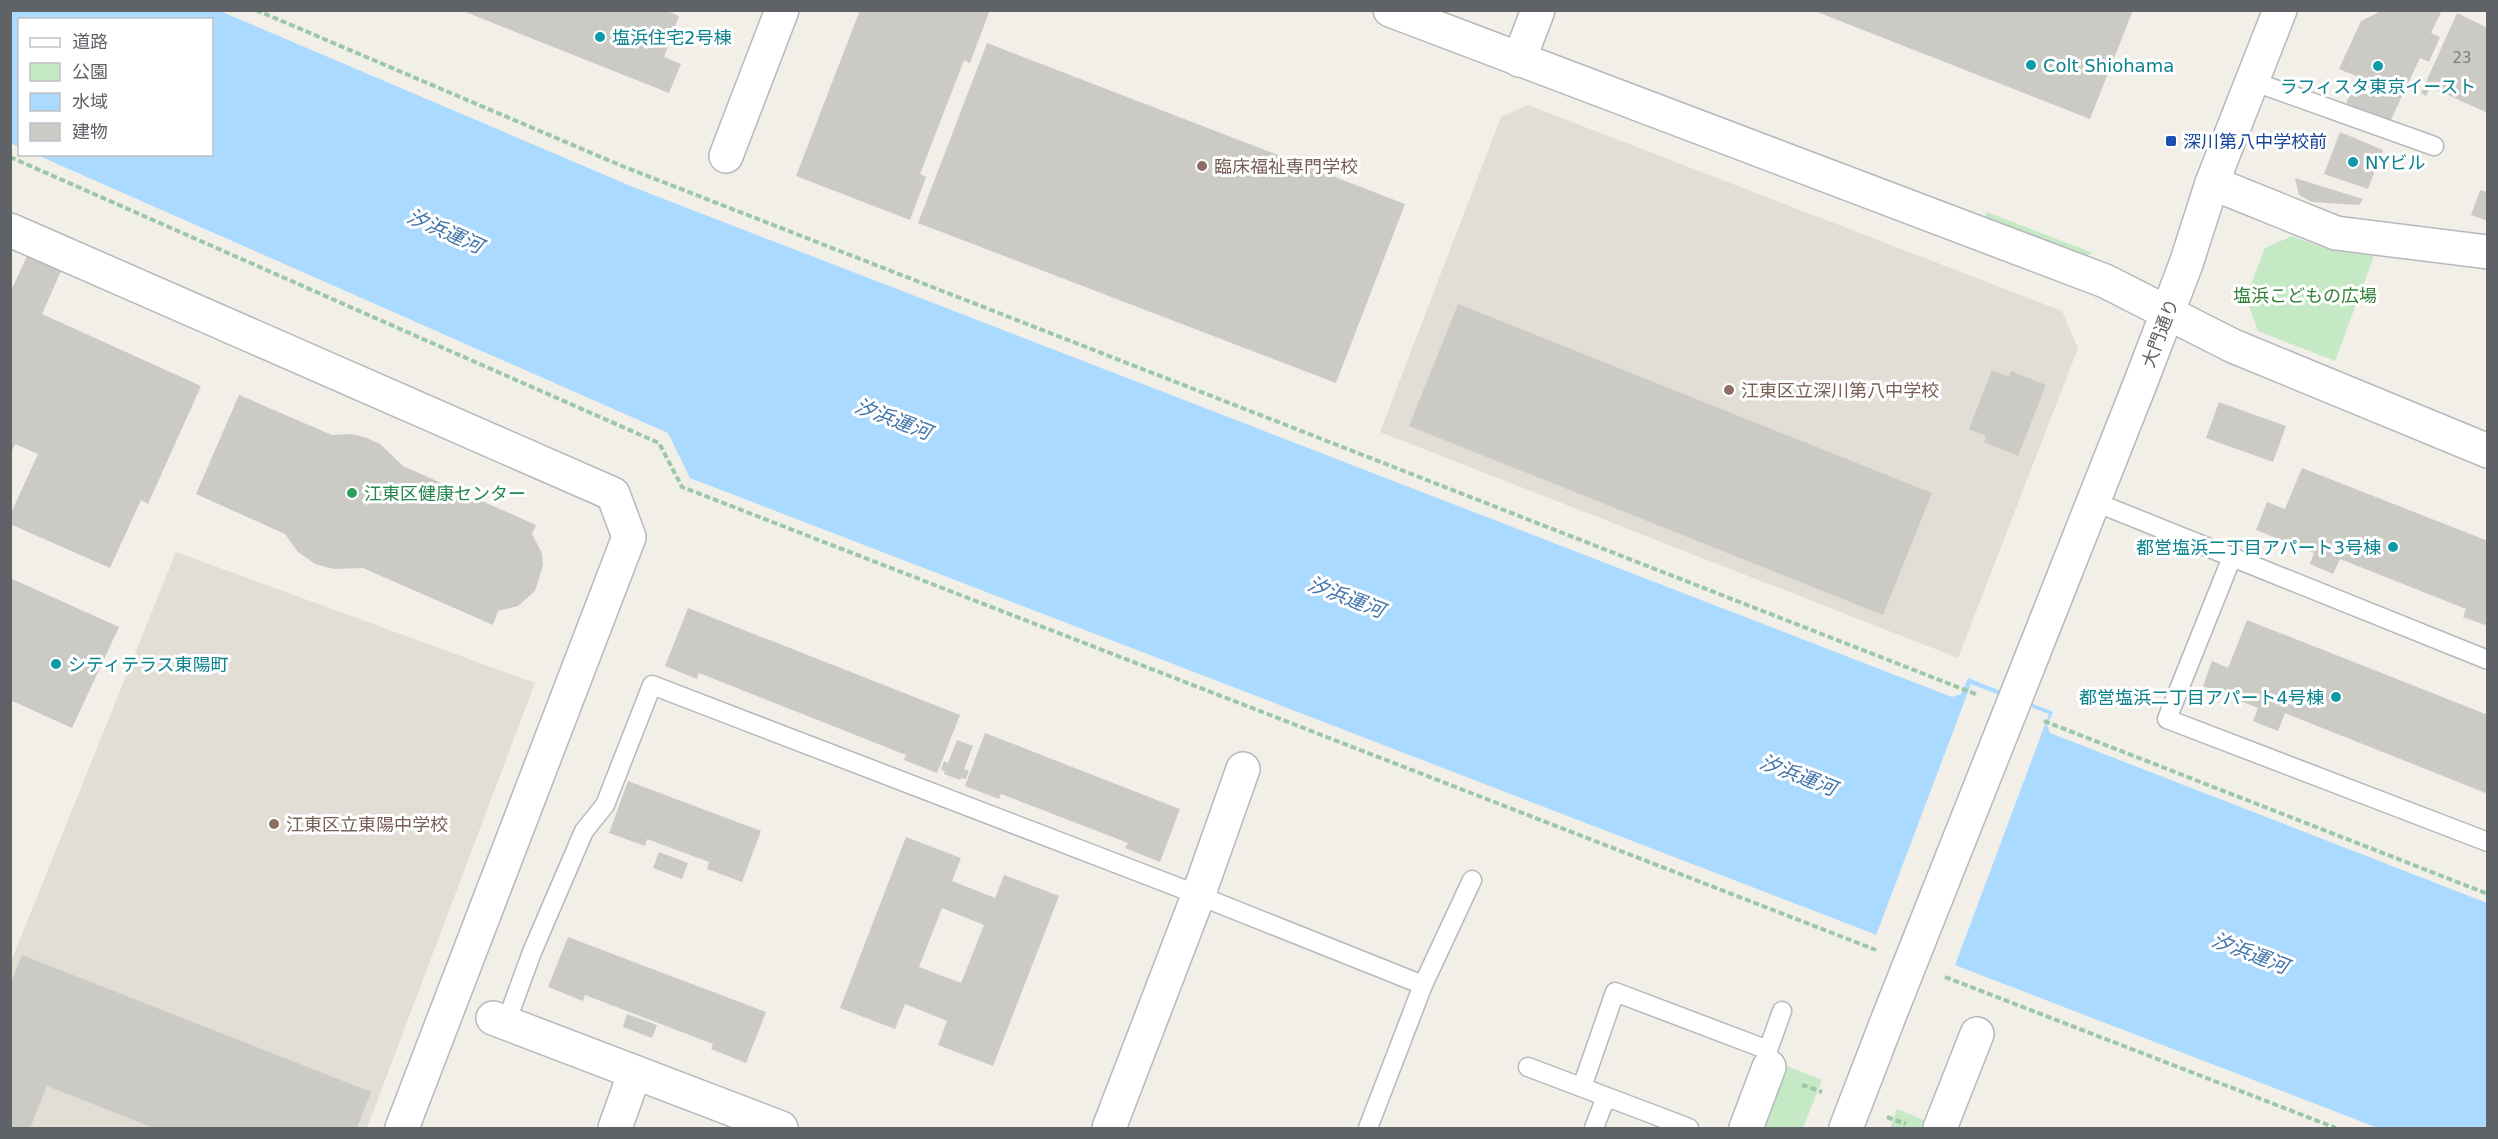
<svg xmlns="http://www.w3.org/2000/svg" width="2498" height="1139" font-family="'DejaVu Sans','Noto Sans JP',sans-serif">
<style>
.education{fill:#e1ded6}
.green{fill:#c5e8c5}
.water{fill:#aadaff}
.pier{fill:#f1efe8}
.building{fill:#cccac5;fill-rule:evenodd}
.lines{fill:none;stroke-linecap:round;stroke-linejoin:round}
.service-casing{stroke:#b5b8bc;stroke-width:21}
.minor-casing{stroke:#b5b8bc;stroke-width:36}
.tertiary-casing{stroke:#b5b8bc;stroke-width:36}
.path{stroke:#9cc7a9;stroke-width:4;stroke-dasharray:6 3;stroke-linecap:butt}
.service{stroke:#fff;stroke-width:18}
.minor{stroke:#fff;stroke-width:33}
.tertiary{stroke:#fff;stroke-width:33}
.tertiary-bridge-casing{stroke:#b5b8bc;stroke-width:36;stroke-linecap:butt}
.tertiary-bridge{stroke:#fff;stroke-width:33}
.culture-dot{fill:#0f9aa8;stroke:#fff;stroke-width:2}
.transit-dot{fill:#1a4fb4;stroke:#fff;stroke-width:2}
.education-dot{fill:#8d6e63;stroke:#fff;stroke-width:2}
.leisure-dot{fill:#2e9e5b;stroke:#fff;stroke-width:2}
.labels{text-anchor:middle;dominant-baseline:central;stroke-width:6;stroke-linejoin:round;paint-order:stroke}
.number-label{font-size:15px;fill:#7a7d7f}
.culture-label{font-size:18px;fill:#0d838f;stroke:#fff;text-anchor:start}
.transit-label{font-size:18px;fill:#164399;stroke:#fff;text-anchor:start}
.education-label{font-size:18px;fill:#785e54;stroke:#fff;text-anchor:start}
.park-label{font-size:18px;fill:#348238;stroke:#fff}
.street-label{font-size:18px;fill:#5f6368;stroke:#fff}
.leisure-label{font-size:18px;fill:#27864d;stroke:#fff;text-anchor:start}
.water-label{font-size:20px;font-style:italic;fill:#4174aa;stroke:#fff}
</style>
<rect width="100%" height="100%" fill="#f1efe8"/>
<path class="education" d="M1528,105L2062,311L2078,348L1958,658L1380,432L1501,117Z
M176,552L535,683L367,1128H11L10,964Z"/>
<path class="green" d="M1987,212L2093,253L2083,257L1984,219Z
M2292,236L2330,250L2374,256L2335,361L2258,331L2246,297L2265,248Z
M1787,1066L1822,1080L1803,1128H1764Z
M1897,1109L1924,1120L1921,1128H1890Z"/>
<path class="water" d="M11,11H220L633,187L1952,697L1961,694L1968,678L2053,712L2047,725L2050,733L2487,903V1128H2378L690,478L668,433L37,155L212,154V20H20L19,147L11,143Z"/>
<path class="pier" d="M1971,684L2049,714L1954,968L1875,938Z"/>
<path class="building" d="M665,10L679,16L664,57L681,64L669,93L463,11Z
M860,10H990L970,63L964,60L920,174L926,177L910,220L796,176Z
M1812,10H2133L2090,119Z
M2383,10H2442L2431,33L2440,37L2429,62L2420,58L2389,124L2346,103L2358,77L2339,69L2361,21Z
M2457,13L2488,28V113L2430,87L2426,96L2421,93Z
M987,43L1405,204L1336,383L918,223Z
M2340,132L2383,150L2368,189L2324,174Z
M2295,178L2363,199L2359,205L2312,202L2299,195Z
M2480,190L2488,192V221L2471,215Z
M27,256L61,271L42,314L201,386L148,504L141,500L110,568L10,524V515L38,454L15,444L10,455V293Z
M1458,304L1932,493L1883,615L1409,426Z
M1992,370L2009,377L2011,371L2046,385L2018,456L1984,442L1986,436L1969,429Z
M239,395L332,435L351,434L364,437L380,444L403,466L536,525L532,534L542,553L543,565L535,591L518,606L498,611L493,625L363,568L334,569L315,564L298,552L285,534L196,494Z
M2219,402L2286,426L2273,462L2206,438Z
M2302,468L2488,541V626L2463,617L2466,609L2340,559L2333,574L2310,564L2314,553L2256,530L2267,502L2285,509Z
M10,578L119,627L72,728L10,700Z
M688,608L960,715L937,773L904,760L906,755L699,673L697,679L665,666Z
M2247,620L2488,715V794L2285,713L2278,731L2253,721L2258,708L2203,686L2212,661L2228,668Z
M985,733L1180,809L1160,862L1125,848L1128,843L1001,794L999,799L965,786Z
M957,740L973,746L964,769L969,771L966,779L961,778L960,780L944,774L945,771L941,770L944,761L948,763Z
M628,781L761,831L742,882L707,869L709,862L647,839L645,846L609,833Z
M906,837L961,858L952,881L995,898L1004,875L1059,896L993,1066L938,1045L947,1021L905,1004L895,1029L840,1008ZM942,908L984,925L961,983L919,967Z
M659,852L688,863L682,879L653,868Z
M568,937L766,1012L746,1063L711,1049L713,1044L585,995L583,1001L548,987Z
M22,955L371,1092L357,1128H154L47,1086L30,1128H10V985Z
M627,1014L657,1025L652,1038L623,1027Z"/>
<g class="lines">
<g class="service-casing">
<path id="service" d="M2252,81L2434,146
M2095,502L2488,660
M2232,557L2167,719L2488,842
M506,1023L532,952L584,831L605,805L652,685L1175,886L1423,985
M1768,1060V1050L1782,1011
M1528,1067L1689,1128
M1582,1087L1615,992L1768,1050
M1368,1128L1423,985L1472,880
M1594,1128L1606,1097"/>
</g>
<g class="minor-casing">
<path id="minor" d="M1519,60L1538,10
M726,156L782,10
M2212,183L2336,233L2488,252
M10,230L613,494L629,537L402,1128
M493,1018L781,1128
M615,1128L635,1072
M1109,1128L1198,896L1243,769
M1746,1128L1769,1067
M1940,1128L1977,1034"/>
</g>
<g class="tertiary-casing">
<path id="tertiary" d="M1390,10L2105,281L2233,346L2488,451
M2033,654L2140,384L2186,264L2212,183L2280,10
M1846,1128L1888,1019"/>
</g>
<path class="path" d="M256,10L622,166L1978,695
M10,157L659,443L682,487L1876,950
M2044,721L2488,894
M1945,977L2336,1128
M1802,1085L1822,1092
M1887,1117L1906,1124"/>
<use href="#service" class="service"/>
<use href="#minor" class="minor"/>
<use href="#tertiary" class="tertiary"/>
<g class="tertiary-bridge-casing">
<path id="tertiary-bridge" d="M1888,1019L2033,654"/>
</g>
<use href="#tertiary-bridge" class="tertiary-bridge"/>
</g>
<g class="culture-dot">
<circle cx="600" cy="37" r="6"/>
<circle cx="2031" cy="65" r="6"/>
<circle cx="2378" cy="66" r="6"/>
<circle cx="2353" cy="162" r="6"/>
<circle cx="2393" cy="547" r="6"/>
<circle cx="56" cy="664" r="6"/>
<circle cx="2336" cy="697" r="6"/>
</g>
<rect class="transit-dot" x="2165" y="135" width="12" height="12" rx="3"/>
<g class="education-dot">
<circle cx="1202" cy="166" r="6"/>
<circle cx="1729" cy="390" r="6"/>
<circle cx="274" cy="824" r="6"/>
</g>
<circle class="leisure-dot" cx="352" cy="493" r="6"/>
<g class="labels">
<g class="number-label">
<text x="2462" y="58">23</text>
</g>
<g class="culture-label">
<text x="612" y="37">塩浜住宅2号棟</text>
<text x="2043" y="65">Colt Shiohama</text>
<text x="2378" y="86" text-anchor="middle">ラフィスタ東京イースト</text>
<text x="2365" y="162">NYビル</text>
<text x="2381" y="547" text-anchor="end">都営塩浜二丁目アパート3号棟</text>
<text x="68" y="664">シティテラス東陽町</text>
<text x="2324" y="697" text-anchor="end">都営塩浜二丁目アパート4号棟</text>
</g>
<g class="transit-label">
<text x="2183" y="141">深川第八中学校前</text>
</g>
<g class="education-label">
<text x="1214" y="166">臨床福祉専門学校</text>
<text x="1741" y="390">江東区立深川第八中学校</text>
<text x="286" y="824">江東区立東陽中学校</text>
</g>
<g class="park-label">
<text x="2305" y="295">塩浜こどもの広場</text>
</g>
<g class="street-label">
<text transform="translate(2160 333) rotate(-69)">大門通り</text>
</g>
<g class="leisure-label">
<text x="364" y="493">江東区健康センター</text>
</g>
<g class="water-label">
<text transform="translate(445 231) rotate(24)">汐浜運河</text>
<text transform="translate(893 419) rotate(21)">汐浜運河</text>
<text transform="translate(1346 597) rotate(21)">汐浜運河</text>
<text transform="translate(1798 775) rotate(21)">汐浜運河</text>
<text transform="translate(2250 953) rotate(21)">汐浜運河</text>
</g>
</g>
<rect width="2498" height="1139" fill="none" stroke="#5f6368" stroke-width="24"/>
<rect x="18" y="18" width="195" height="138" fill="#ffffff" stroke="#bfc1c3" stroke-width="1.5"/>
<rect x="30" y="38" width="30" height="9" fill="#ffffff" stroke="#bfc1c3" stroke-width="1.5"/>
<text x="72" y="48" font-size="18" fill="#5f6368">道路</text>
<rect x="30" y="63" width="30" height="18" fill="#c5e8c5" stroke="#bfc1c3" stroke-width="1.5"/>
<text x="72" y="78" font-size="18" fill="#5f6368">公園</text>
<rect x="30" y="93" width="30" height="18" fill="#aadaff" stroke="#bfc1c3" stroke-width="1.5"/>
<text x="72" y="108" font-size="18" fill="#5f6368">水域</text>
<rect x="30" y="123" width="30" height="18" fill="#cccac5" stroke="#bfc1c3" stroke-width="1.5"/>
<text x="72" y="138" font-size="18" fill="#5f6368">建物</text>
</svg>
